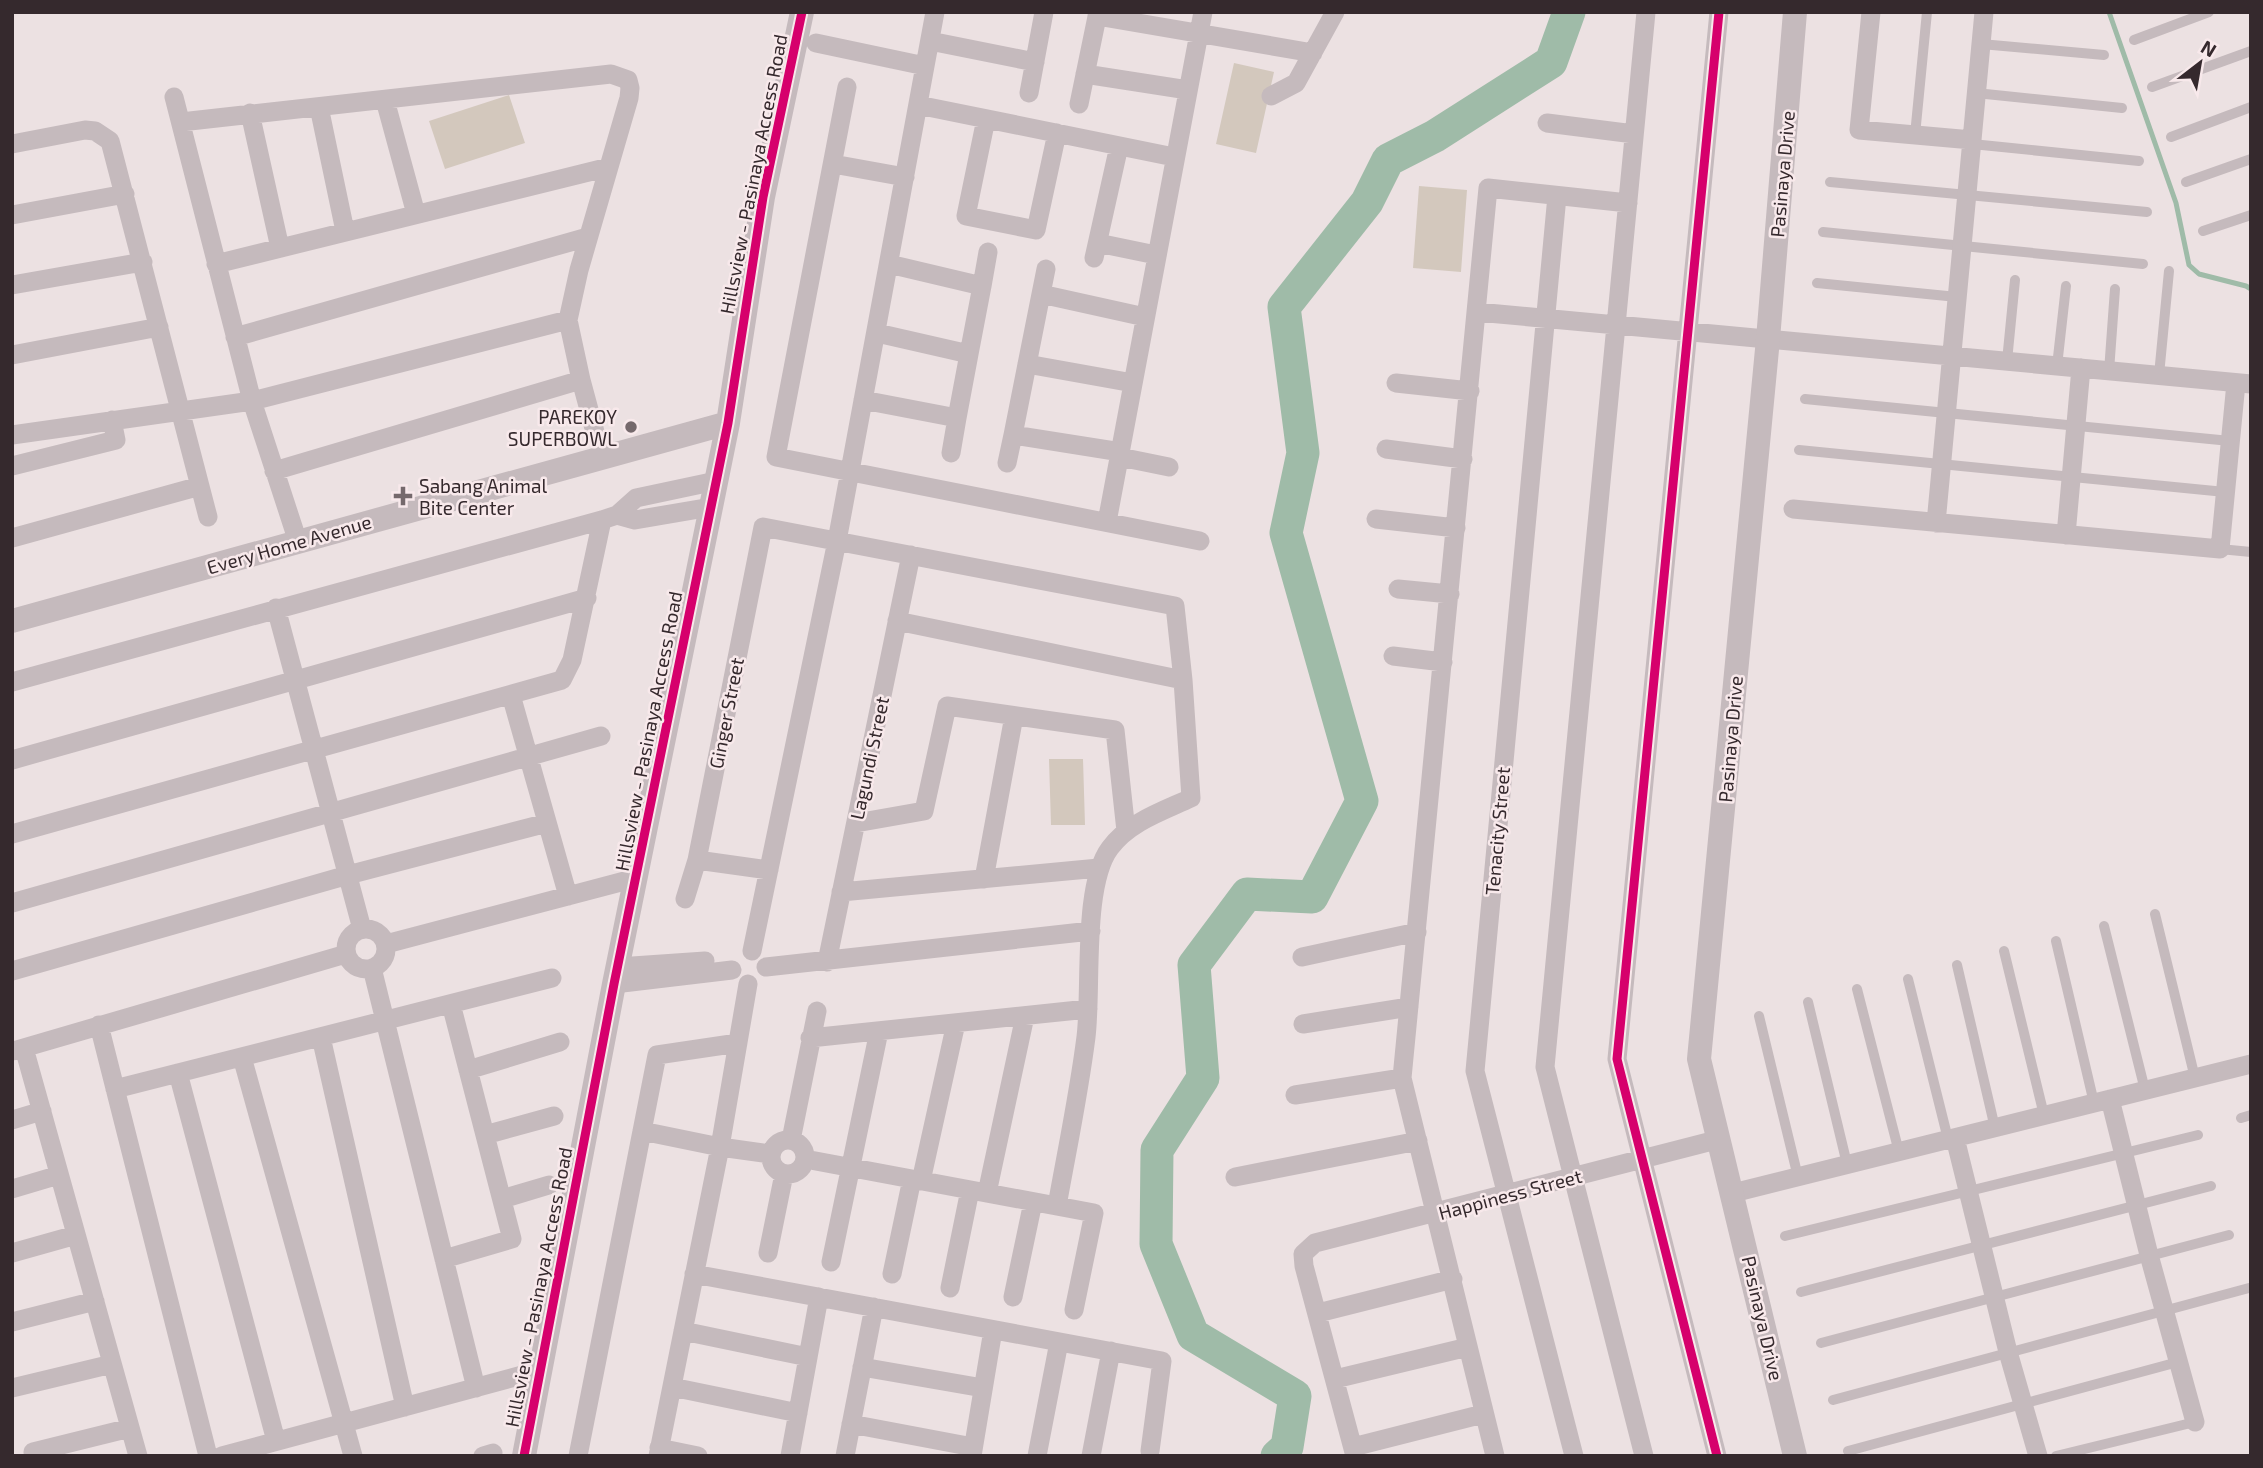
<svg xmlns="http://www.w3.org/2000/svg" width="2263" height="1468" font-family="'Exo 2',sans-serif">
<style>
.pitch{fill:#d3c8bd}
.lines{fill:none;stroke-linecap:round;stroke-linejoin:round}
.stream{stroke:#9fbba8;stroke-width:5}
.river{stroke:#9fbba8;stroke-width:33}
.service{stroke:#c5babd;stroke-width:10}
.minor{stroke:#c5babd;stroke-width:19}
.tertiary{stroke:#c5babd;stroke-width:24}
.cycleway-casing{stroke:#f8e9eb;stroke-width:13}
.cycleway{stroke:#d6006c;stroke-width:9}
.poi-dot{fill:#75696c;stroke:#f8e9eb;stroke-width:2.5}
.labels{text-anchor:middle;dominant-baseline:central;stroke-width:5;stroke-linejoin:round;paint-order:stroke}
.street-label{font-size:19px;fill:#35292d;stroke:#f8e9eb}
.poi-label{font-size:19px;fill:#35292d;stroke:#f8e9eb;text-anchor:end}
</style>
<rect width="100%" height="100%" fill="#ece1e2"/>
<path class="pitch" d="M1234,63L1274,72L1256,153L1216,144Z
M509,95L525,143L445,169L429,121Z
M1419,186L1467,190L1461,272L1413,268Z
M1049,759H1083L1085,825H1051Z"/>
<g class="lines">
<path class="stream" d="M2109,12L2176,203L2189,265L2199,274L2246,286L2251,289"/>
<path class="river" d="M1277,1456L1287,1447L1295,1396L1193,1335L1156,1244L1157,1150L1203,1078L1194,965L1247,894L1312,897L1362,801L1286,533L1303,453L1284,307L1367,202L1388,160L1435,136L1551,62L1569,12"/>
<path class="service" d="M2134,40L2209,12
M1981,44L2104,55
M2152,87L2251,51
M1976,93L2122,108
M1915,135L1927,12
M2171,137L2251,107
M1972,144L2139,161
M1830,182L2147,212
M2186,182L2251,159
M2203,231L2251,215
M1823,232L2143,264
M1817,283L1957,297
M2007,361L2015,280
M2057,366L2066,286
M2109,371L2115,289
M2159,375L2169,271
M1805,399L2230,441
M1799,450L2225,492
M2220,549L2251,552
M2155,914L2195,1078
M2104,926L2145,1090
M2056,941L2094,1103
M2004,951L2044,1115
M1957,965L1995,1128
M1908,979L1948,1139
M1857,989L1899,1152
M1808,1002L1847,1164
M1759,1016L1798,1177
M2241,1118L2251,1115
M1785,1236L2198,1135
M1801,1292L2211,1186
M1821,1343L2229,1235
M1833,1400L2249,1288
M1848,1451L2178,1362
M2056,1456L2195,1422"/>
<path class="minor" d="M1871,12L1859,130L1972,140
M1097,16L1313,53
M930,41L1035,62
M816,43L925,66
M1085,74L1188,90
M847,87L776,457L1200,541
M1029,93L1044,12
M1271,96L1296,83L1335,12
M174,97L252,401L298,542
M385,100L416,214
M1079,104L1098,12
M918,105L1174,157
M319,107L345,231
M250,113L280,248
M986,119L966,216L1036,230L1057,133
M181,122L611,74L628,80L630,88L629,98L579,270L568,320L581,380L595,432
M1547,123L1634,134
M12,144L85,130L95,131L110,141L208,517
M833,164L905,177
M1557,196L1475,1071L1574,1456
M12,215L125,194
M1098,243L1156,255
M1094,258L1119,146
M216,264L609,167
M889,264L982,286L969,354
M12,285L143,262
M982,286L988,252
M1041,294L1046,269
M1477,312L2251,384
M235,337L588,237
M12,355L159,327
M1027,364L1133,383
M1396,383L1470,391
M863,400L957,418L969,354L877,333
M12,435L252,401L568,320
M1386,449L1463,459
M1121,452L1013,435L1041,294L1145,317
M951,453L957,418
M1120,457L1169,467
M1007,463L1013,435
M12,466L116,440L112,420
M274,471L581,380
M1793,509L2220,549L2236,383
M617,515L635,520L711,507
M1376,519L1456,528
M1107,522L1203,12
M1936,523L1984,12
M2066,535L2081,368
M12,538L200,486
M1398,589L1450,594
M276,608L362,929
M897,621L1183,680
M1393,656L1443,662
M12,682L602,520L617,515L636,498L716,481
M511,695L568,896
M12,760L587,598
M856,823L924,811L947,706L1115,730L1126,831
M12,834L562,680L572,660L602,520
M697,860L769,870
M984,879L1014,716
M841,892L1099,868
M685,899L697,860L763,527L1175,606L1183,680L1191,798C1163,811 1129,822 1110,848C1082,885 1092,989 1086,1037C1079,1093 1067,1150 1057,1206
M12,903L601,736
M346 949a20 20 0 1 1 40 0a20 20 0 1 1-40 0Z
M386,944L636,878
M752,951L837,541L935,12
M1302,957L1417,932
M827,962L911,555
M618,967L705,961
M766,967L1091,931
M372,968L476,1388
M12,971L348,875L547,823
M614,984L732,970
M1303,1024L1409,1007
M99,1025L208,1456
M321,1037L405,1407
M810,1038L1088,1009
M24,1048L138,1456
M13,1051L346,954
M242,1057L353,1456
M468,1070L560,1042
M178,1073L276,1441
M115,1089L552,978
M1295,1095L1402,1078
M2110,1099L2149,1255L2195,1422
M12,1120L42,1111
M642,1131L720,1147L770,1154
M485,1135L554,1116
M1955,1138L2008,1352L2038,1456
M771 1157a17 17 0 1 1 34 0a17 17 0 1 1-34 0Z
M791,1140L817,1011
M805,1159L1094,1213L1074,1310
M1235,1177L1418,1141
M921,1181L956,1023
M12,1189L59,1175
M987,1193L1025,1016
M1733,1193L2251,1064
M502,1199L549,1185
M12,1253L76,1235
M768,1253L784,1174
M444,1259L512,1239L451,1004
M831,1262L879,1031
M694,1274L1162,1361L1150,1451
M892,1274L912,1179
M950,1288L970,1190
M1013,1297L1033,1202
M1318,1313L1453,1279
M12,1322L95,1301
M683,1331L808,1357
M862,1367L983,1388
M1335,1379L1468,1347
M672,1387L798,1413
M12,1388L112,1364
M851,1424L973,1447
M1353,1447L1483,1414
M659,1448L698,1456
M33,1452L130,1428
M222,1456L541,1370
M483,1456L493,1453
M578,1456L657,1055L738,1043
M658,1456L720,1147L748,984
M790,1456L819,1297
M845,1456L874,1307
M972,1456L993,1330
M1037,1456L1059,1342
M1091,1456L1111,1351
M1355,1456L1304,1266L1303,1254L1315,1243L1720,1139
M1495,1456L1402,1078L1488,188L1628,203
M1644,1456L1545,1067L1646,12
M1717,1456L1617,1059L1719,12"/>
<path class="tertiary" d="M1795,12L1768,339L1699,1059L1795,1456
M12,621L728,423
M524,1456L614,984L711,507L728,423L763,197L802,12"/>
<g class="cycleway-casing">
<path id="cycleway" d="M524,1456L614,984L711,507L728,423L763,197L802,12
M1717,1456L1617,1059L1719,12"/>
</g>
<use href="#cycleway" class="cycleway"/>
</g>
<g class="poi-dot">
<circle cx="631" cy="427" r="7"/>
<path d="M399.5 485.5h7v7h7v7h-7v7h-7v-7h-7v-7h7z"/>
</g>
<g class="labels">
<g class="street-label">
<text transform="translate(753 174) rotate(-79)">Hillsview - Pasinaya Access Road</text>
<text transform="translate(1782 174) rotate(-85)">Pasinaya Drive</text>
<text transform="translate(289 544) rotate(-16)">Every Home Avenue</text>
<text transform="translate(726 713) rotate(-79)">Ginger Street</text>
<text transform="translate(648 731) rotate(-79)">Hillsview - Pasinaya Access Road</text>
<text transform="translate(1730 739) rotate(-85)">Pasinaya Drive</text>
<text transform="translate(869 758) rotate(-78)">Lagundi Street</text>
<text transform="translate(1497 831) rotate(-85)">Tenacity Street</text>
<text transform="translate(1510 1194) rotate(-15)">Happiness Street</text>
<text transform="translate(538 1287) rotate(-79)">Hillsview - Pasinaya Access Road</text>
<text transform="translate(1763 1318) rotate(77)">Pasinaya Drive</text>
</g>
<g class="poi-label">
<text x="617" y="416">PAREKOY<tspan x="617" dy="22">SUPERBOWL</tspan></text>
<text x="419" y="485" text-anchor="start">Sabang Animal<tspan x="419" dy="22">Bite Center</tspan></text>
</g>
</g>
<rect width="2263" height="1468" fill="none" stroke="#35292d" stroke-width="28"/>
<g transform="translate(2200 63) rotate(31)" stroke="#f8e9eb" stroke-width="5" paint-order="stroke">
<path d="M0-5L12 26L0 18L-12 26Z" fill="#35292d"/>
<text y="-10" font-size="19" font-weight="bold" text-anchor="middle" fill="#35292d">N</text>
</g>
</svg>
